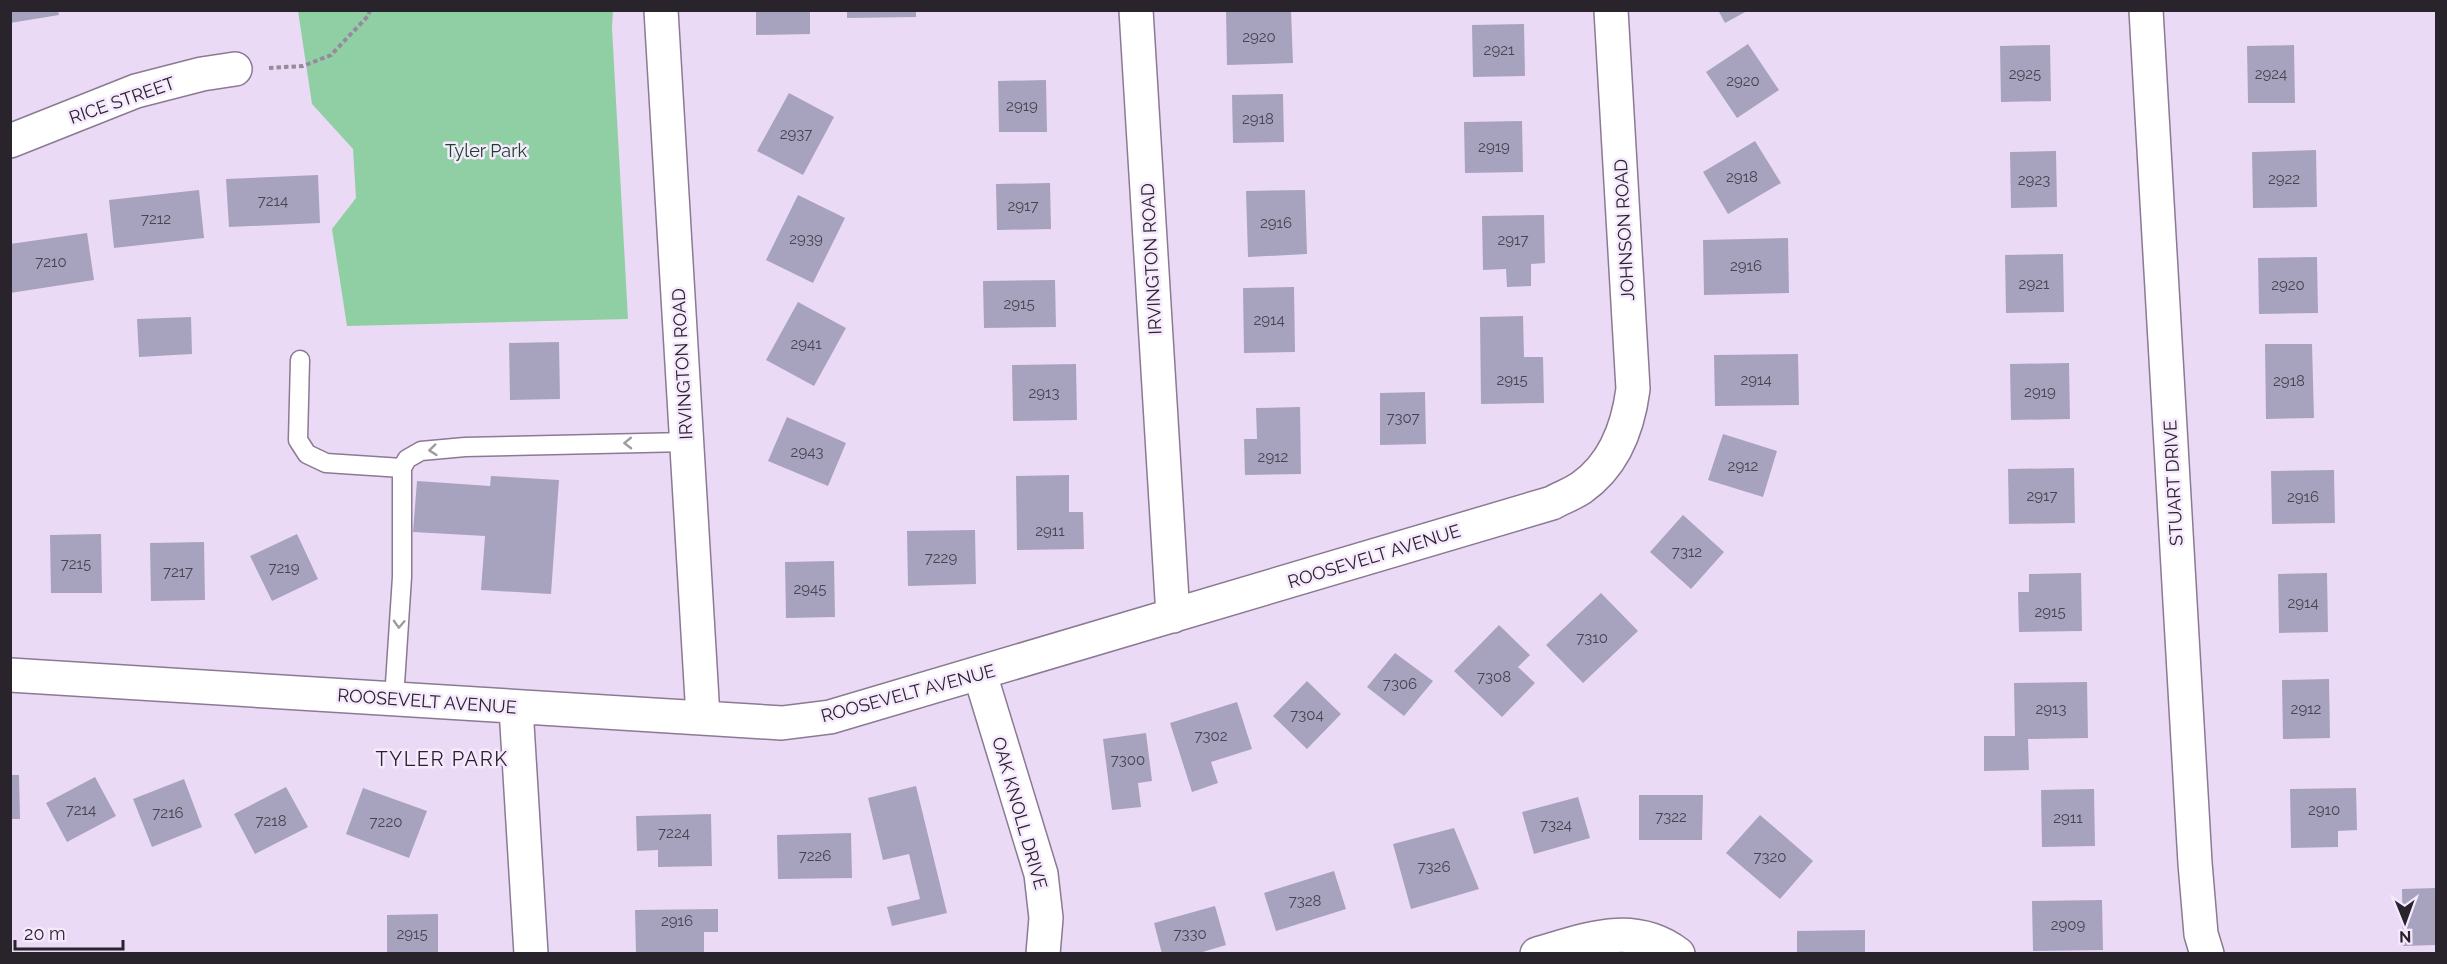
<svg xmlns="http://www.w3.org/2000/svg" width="2447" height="964" font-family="Raleway,sans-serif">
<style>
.green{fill:#90cfa4}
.building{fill:#a7a3bf}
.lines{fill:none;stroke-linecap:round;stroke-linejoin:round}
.service-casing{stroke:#8a7a93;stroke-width:21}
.minor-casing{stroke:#8a7a93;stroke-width:36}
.path{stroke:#968a9d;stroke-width:4;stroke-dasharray:4.5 3;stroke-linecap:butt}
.service{stroke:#fff;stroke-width:18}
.minor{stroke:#fff;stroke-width:33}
.oneway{stroke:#9f9ca0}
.labels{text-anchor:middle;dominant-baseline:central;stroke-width:5;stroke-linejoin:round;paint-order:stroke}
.number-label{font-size:15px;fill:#484351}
.street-label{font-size:18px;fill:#29232c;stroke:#f6e9fe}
.park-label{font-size:18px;fill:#1a4329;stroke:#f6e9fe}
.neighbourhood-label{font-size:20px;letter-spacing:1.5px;fill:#29232c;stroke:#f6e9fe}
</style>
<rect width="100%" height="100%" fill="#ebdaf5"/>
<path class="green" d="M298,11H613L612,28L628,319L347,326L332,229L356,198L353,149L312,104Z"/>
<path class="building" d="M10,10H58L59,15L10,23Z
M756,10H810V34L756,35Z
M847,10H916V17L847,18Z
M1226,10H1291L1293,63L1227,65Z
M1718,10H1749L1725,23Z
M1524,24L1525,76L1473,77L1472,25Z
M1748,44L1779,90L1737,118L1706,72Z
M2050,45L2051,101L2001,102L2000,46Z
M2294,45L2295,103H2248L2247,46Z
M1046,80L1047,132H999L998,81Z
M789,93L834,117L803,175L757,151Z
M1283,94L1284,142L1233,143L1232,95Z
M1522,121L1523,172L1465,173L1464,122Z
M1755,141L1781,183L1728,214L1703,172Z
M2316,150L2317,207L2253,208L2252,152Z
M2056,151L2057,207L2011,208L2010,152Z
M318,175L320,223L229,227L226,179Z
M1050,183L1051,229L997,230L996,184Z
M199,190L204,238L114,248L109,200Z
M1305,190L1307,254L1248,257L1246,191Z
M798,195L845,218L813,283L766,260Z
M1544,215L1545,263L1531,264V286L1507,287L1506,269L1483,270L1482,216Z
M87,233L94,280L10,293V244Z
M1788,238L1789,293L1704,295L1703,240Z
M2063,254L2064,312L2006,313L2005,255Z
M2317,257L2318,313L2259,314L2258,258Z
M1055,280L1056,327L984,328L983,281Z
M1294,287L1295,352L1244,353L1243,288Z
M798,302L846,328L814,386L766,360Z
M1523,316L1524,357H1543L1544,403L1481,404L1480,317Z
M191,317L192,354L139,357L137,319Z
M559,342L560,399L510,400L509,343Z
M2265,344H2312L2314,418L2266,419Z
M1798,354L1799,405L1715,406L1714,355Z
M2069,363L2070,419L2011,420L2010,364Z
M1076,364L1077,420L1013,421L1012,365Z
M1425,392L1426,444L1380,445V393Z
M1300,407L1301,474L1245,475L1244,439H1257L1256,408Z
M787,417L846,443L828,486L768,461Z
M1723,434L1777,451L1763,497L1708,480Z
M2074,468L2075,523L2009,524L2008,469Z
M2334,470L2335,523L2272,524L2271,471Z
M1069,475V512H1083L1084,549L1017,550L1016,476Z
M491,476L559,480L551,594L481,590L485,536L413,532L417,481L490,486Z
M1683,515L1724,552L1691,589L1650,552Z
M975,530L976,584L908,586L907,531Z
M101,534L102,593H51L50,535Z
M297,534L318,579L272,601L250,556Z
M204,542L205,600L151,601L150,543Z
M834,561L835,617L786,618L785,562Z
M2081,573L2082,631L2019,632L2018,592H2029V574Z
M2327,573L2328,632L2279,633L2278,574Z
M1601,593L1638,631L1583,683L1546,645Z
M1499,625L1530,655L1518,667L1535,683L1502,717L1454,671Z
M1395,653L1433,681L1404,716L1367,687Z
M2329,679L2330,738L2283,739L2282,680Z
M1307,681L1341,714L1307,749L1273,716Z
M2087,682L2088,738L2028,739L2029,770L1984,771V736H2015L2014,683Z
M1237,702L1252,749L1211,762L1218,783L1192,792L1170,723Z
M1146,733L1152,781L1138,783L1141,807L1112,810L1103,739Z
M10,775H19L20,819H10Z
M95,777L116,816L67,842L46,803Z
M184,779L202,827L152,847L133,799Z
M916,786L947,913L892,926L887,907L920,899L909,854L883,860L868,798Z
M286,787L308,827L255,854L234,814Z
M363,788L427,811L409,858L346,834Z
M2356,788L2357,830L2338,831V847L2291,848L2290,789Z
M2094,789L2095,846L2042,847L2041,790Z
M1639,795H1703L1702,840H1639Z
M1578,797L1590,838L1534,854L1522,812Z
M711,814L712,866L658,867V850L637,851L636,816Z
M1760,815L1813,861L1780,899L1726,853Z
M1454,828L1479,889L1411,909L1393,844Z
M851,833L852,878L778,879L777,835Z
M1334,871L1346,909L1276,931L1264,893Z
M2436,888V945L2403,946L2402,889Z
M2102,900L2103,950L2033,951L2032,901Z
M1215,906L1226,945L1196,954H1162L1154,923Z
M718,909V932H704V953L636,954L635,910Z
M438,914V954H387V915Z
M1865,930V954H1797V931Z"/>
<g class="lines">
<g class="service-casing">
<path id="service" d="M300,360L298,440L307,454L326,463L402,468
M394,699L402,577V468L407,459L421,451L465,447L687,442"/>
</g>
<g class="minor-casing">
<path id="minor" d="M661,10L703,717
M1136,10L1173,616
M2146,10L2195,863L2201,934L2207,954
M10,141L136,91L202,74L235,69
M980,674L1041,874L1046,918L1043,954
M10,675L782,723L830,717L1552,503C1561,498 1572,494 1581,488C1614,465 1628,428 1633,389L1611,10
M516,708L531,954
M1537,954C1586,940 1633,920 1678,954"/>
</g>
<path class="path" d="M269,68L303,66L331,55L368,16L370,10"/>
<use href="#service" class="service"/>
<use href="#minor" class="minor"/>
</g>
<defs><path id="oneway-chevron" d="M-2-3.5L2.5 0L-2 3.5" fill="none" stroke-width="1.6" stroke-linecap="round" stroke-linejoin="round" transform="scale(1.5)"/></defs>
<g class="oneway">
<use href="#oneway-chevron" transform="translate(628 443) rotate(179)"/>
<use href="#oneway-chevron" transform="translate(433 450) rotate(174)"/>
<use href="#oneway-chevron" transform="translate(399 624) rotate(93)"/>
</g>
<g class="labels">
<g class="number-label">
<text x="1259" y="37">2920</text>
<text x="1499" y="50">2921</text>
<text x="2025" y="74">2925</text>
<text x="2271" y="74">2924</text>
<text x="1743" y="81">2920</text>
<text x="1022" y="106">2919</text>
<text x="1258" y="119">2918</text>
<text x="796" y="134">2937</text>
<text x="1494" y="147">2919</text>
<text x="1742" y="177">2918</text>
<text x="2284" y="179">2922</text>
<text x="2034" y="180">2923</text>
<text x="273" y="201">7214</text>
<text x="1023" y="206">2917</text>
<text x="156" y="219">7212</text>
<text x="1276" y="223">2916</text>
<text x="806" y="239">2939</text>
<text x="1513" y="240">2917</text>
<text x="51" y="262">7210</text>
<text x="1746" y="266">2916</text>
<text x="2034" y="284">2921</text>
<text x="2288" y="285">2920</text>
<text x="1019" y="304">2915</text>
<text x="1269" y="320">2914</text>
<text x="806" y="344">2941</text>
<text x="1512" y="380">2915</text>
<text x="1756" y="380">2914</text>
<text x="2289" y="381">2918</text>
<text x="2040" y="392">2919</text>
<text x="1044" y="393">2913</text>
<text x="1403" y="418">7307</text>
<text x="807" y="452">2943</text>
<text x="1273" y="457">2912</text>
<text x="1743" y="466">2912</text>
<text x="2042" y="496">2917</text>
<text x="2303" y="497">2916</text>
<text x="1050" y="531">2911</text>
<text x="1687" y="552">7312</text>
<text x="941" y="558">7229</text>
<text x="76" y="564">7215</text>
<text x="284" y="568">7219</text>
<text x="178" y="572">7217</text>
<text x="810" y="589">2945</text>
<text x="2303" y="603">2914</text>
<text x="2050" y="612">2915</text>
<text x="1592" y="638">7310</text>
<text x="1494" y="677">7308</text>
<text x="1400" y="684">7306</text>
<text x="2051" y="709">2913</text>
<text x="2306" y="709">2912</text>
<text x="1307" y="715">7304</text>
<text x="1211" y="736">7302</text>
<text x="1128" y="760">7300</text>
<text x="81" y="810">7214</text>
<text x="2324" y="810">2910</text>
<text x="168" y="813">7216</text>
<text x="1671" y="817">7322</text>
<text x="2068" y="818">2911</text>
<text x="271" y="821">7218</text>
<text x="386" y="822">7220</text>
<text x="1556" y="825">7324</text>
<text x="674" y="833">7224</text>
<text x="815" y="856">7226</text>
<text x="1770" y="857">7320</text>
<text x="1434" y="867">7326</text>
<text x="1305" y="901">7328</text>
<text x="677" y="921">2916</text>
<text x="2068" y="925">2909</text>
<text x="412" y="934">2915</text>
<text x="1190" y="934">7330</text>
</g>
<g class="street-label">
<text transform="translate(122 100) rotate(-19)">RICE STREET</text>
<text transform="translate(1624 230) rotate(-93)">JOHNSON ROAD</text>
<text transform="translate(1151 259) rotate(-93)">IRVINGTON ROAD</text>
<text transform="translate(682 364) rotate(-93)">IRVINGTON ROAD</text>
<text transform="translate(2173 483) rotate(-93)">STUART DRIVE</text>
<text transform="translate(1374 556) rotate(-17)">ROOSEVELT AVENUE</text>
<text transform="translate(908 693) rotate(-15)">ROOSEVELT AVENUE</text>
<text transform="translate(427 701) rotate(4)">ROOSEVELT AVENUE</text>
<text transform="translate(1020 813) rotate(74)">OAK KNOLL DRIVE</text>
</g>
<g class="park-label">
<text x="486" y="150">Tyler Park</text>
</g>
<g class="neighbourhood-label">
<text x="442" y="759">TYLER PARK</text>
</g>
</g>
<rect width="2447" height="964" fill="none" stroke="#29232c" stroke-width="24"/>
<g transform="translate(2405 922) rotate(179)" stroke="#f6e9fe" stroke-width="4.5" paint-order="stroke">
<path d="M0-4.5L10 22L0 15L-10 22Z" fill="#29232c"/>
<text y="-9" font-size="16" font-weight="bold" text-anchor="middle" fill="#29232c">N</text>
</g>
<path d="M15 940v9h108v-9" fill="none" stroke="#29232c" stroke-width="3"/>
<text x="24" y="940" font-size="18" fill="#29232c" stroke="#f6e9fe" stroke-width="4.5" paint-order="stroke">20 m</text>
</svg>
